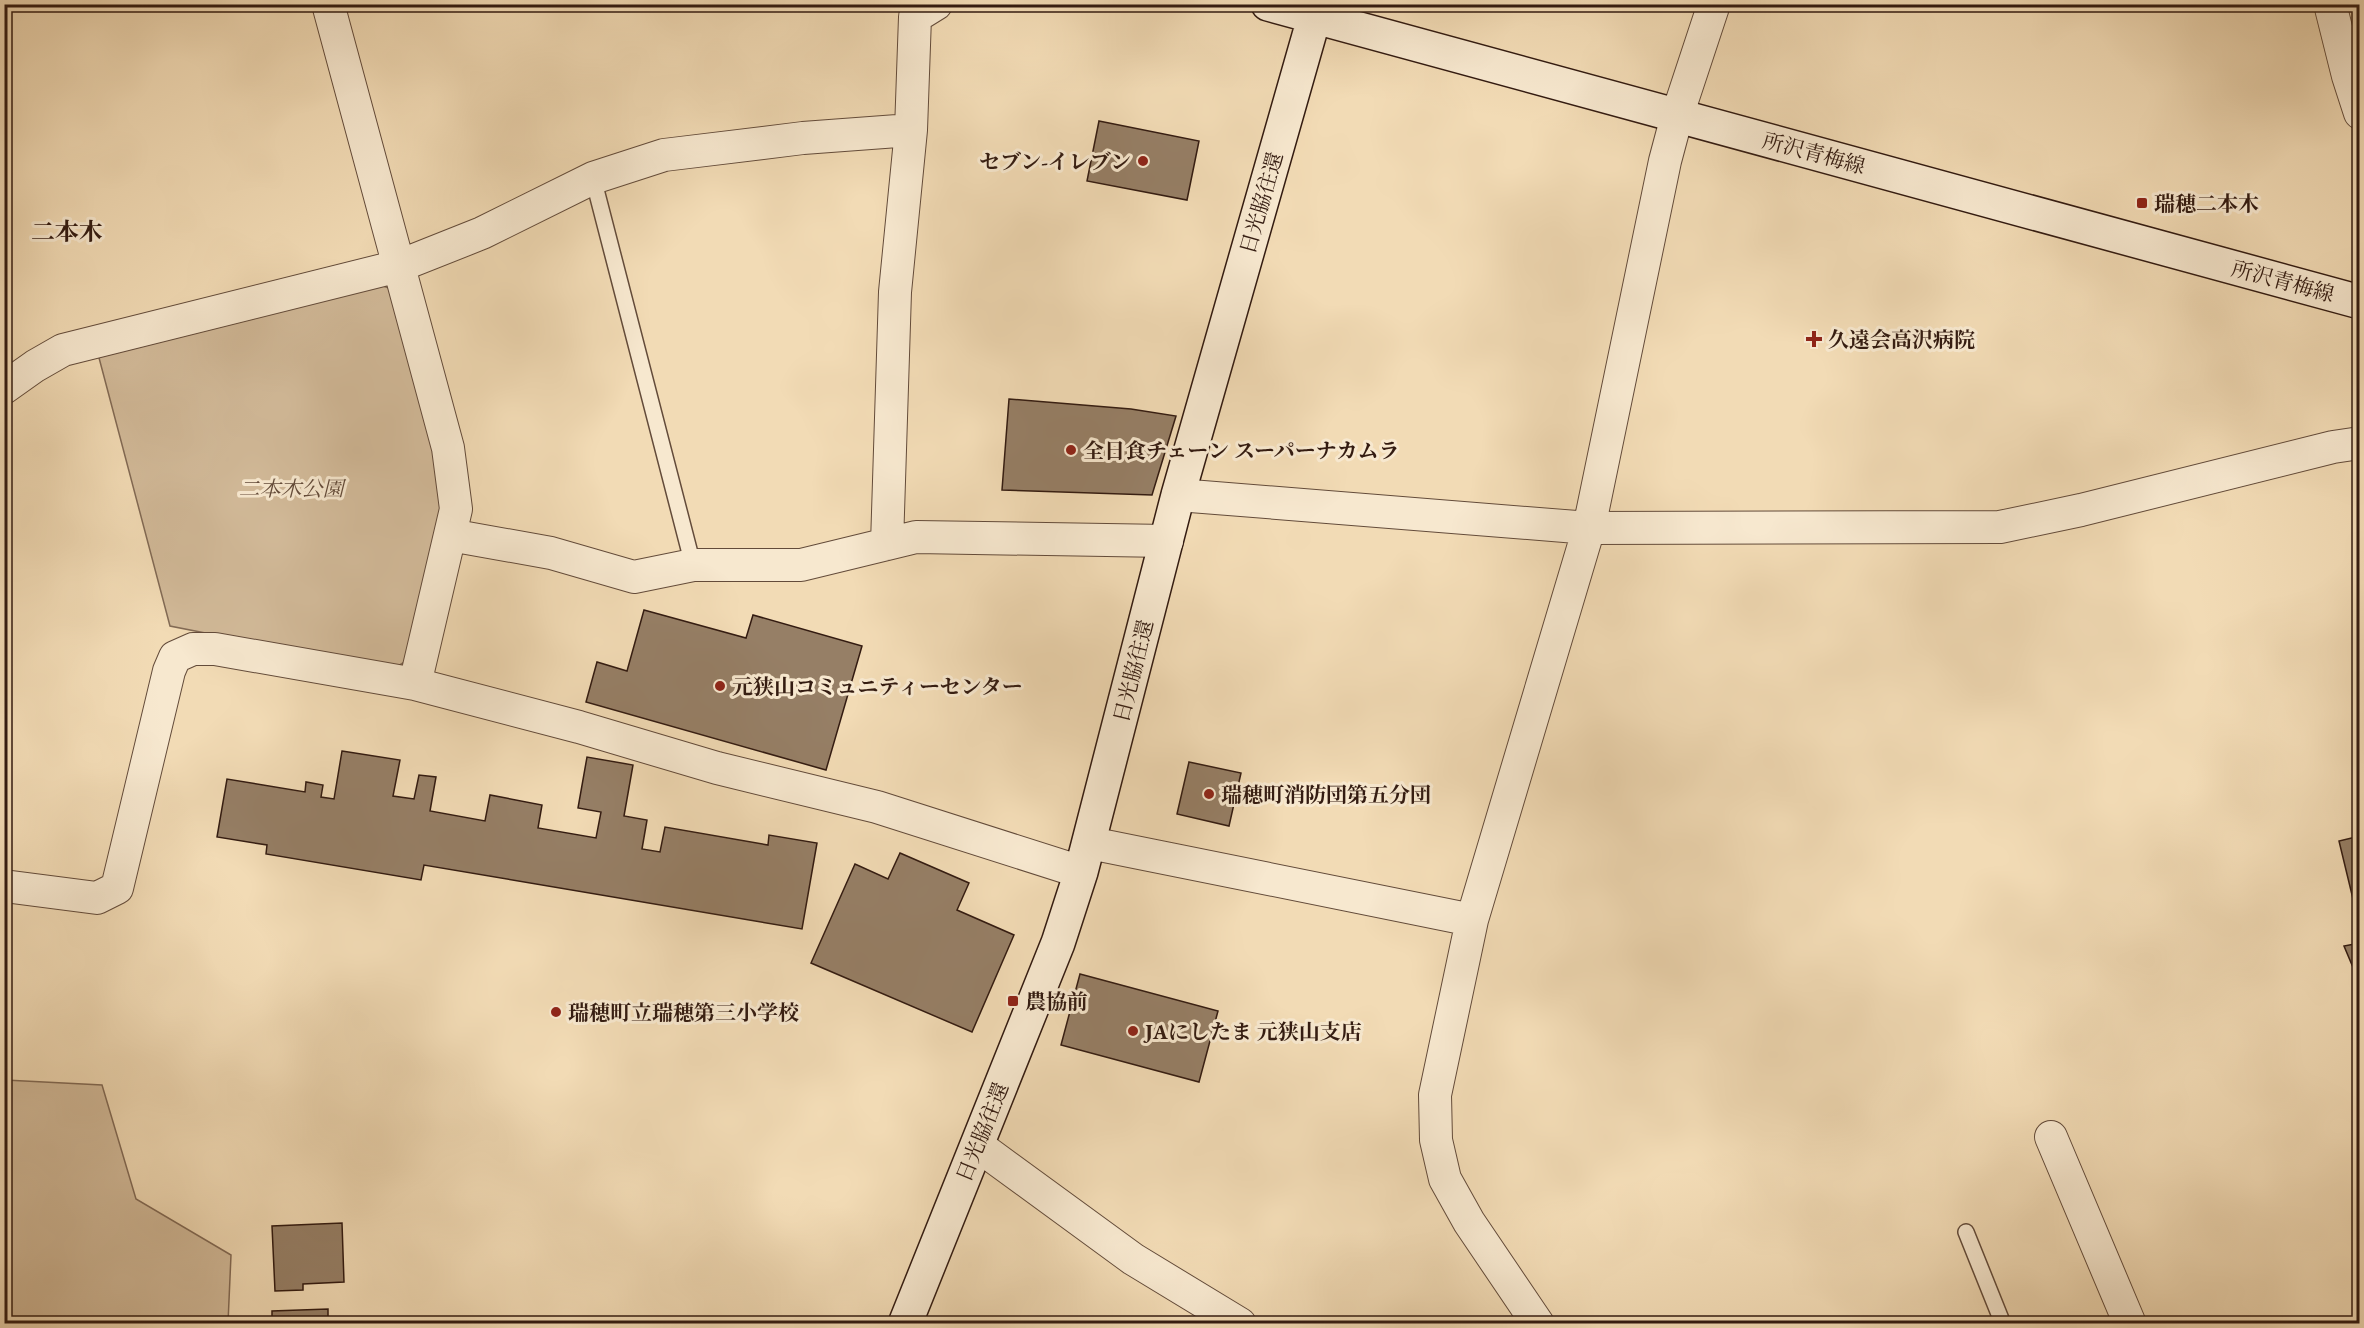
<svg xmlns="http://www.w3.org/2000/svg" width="2364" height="1328" font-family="'EB Garamond','Noto Serif JP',serif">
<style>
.green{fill:#d2ba99;stroke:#826a55;stroke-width:1.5}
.building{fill:#967f66;stroke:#331b11;stroke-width:1.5}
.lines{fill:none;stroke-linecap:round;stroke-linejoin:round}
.service-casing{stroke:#634b3a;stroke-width:18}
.minor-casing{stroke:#634b3a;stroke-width:34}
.secondary-casing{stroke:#331b11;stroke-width:36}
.service{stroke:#f7e8cf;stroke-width:15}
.minor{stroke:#f7e8cf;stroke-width:32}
.secondary{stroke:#f7e8cf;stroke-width:33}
.poi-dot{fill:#8f2418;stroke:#f7e8cf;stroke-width:2}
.labels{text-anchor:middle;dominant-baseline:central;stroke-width:6;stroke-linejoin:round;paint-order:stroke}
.street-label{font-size:21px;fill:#331b11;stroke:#f7e8cf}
.poi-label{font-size:21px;font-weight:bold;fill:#331b11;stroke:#f7e8cf;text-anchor:start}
.park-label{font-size:21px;font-style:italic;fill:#634b3a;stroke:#f7e8cf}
.quarter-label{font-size:24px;font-weight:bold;fill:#331b11;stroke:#f7e8cf}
</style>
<rect width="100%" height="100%" fill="#f2dbb5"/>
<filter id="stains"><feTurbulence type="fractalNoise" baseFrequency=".00333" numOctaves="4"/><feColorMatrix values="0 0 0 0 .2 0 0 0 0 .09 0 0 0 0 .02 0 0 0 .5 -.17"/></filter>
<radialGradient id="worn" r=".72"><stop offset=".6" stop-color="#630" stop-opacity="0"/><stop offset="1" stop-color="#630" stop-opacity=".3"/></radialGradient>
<path class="green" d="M377,284L392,289L444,468V511L406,661L392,670L170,626L98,354Z
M5,1080L102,1085L136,1199L231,1255L228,1323H5Z"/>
<path class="building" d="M1099,121L1199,141L1187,200L1087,181Z
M1009,399L1131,409L1176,416L1152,495L1002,490Z
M644,610L746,638L753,615L862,646L826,770L586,702L597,662L627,671Z
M342,751L400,760L393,796L414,799L419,775L436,777L430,811L485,821L490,795L542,805L538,828L596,838L601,812L578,808L587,757L633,765L624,816L647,820L642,849L660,852L665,827L768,845L769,835L817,843L802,929L424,865L421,880L266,854L267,845L217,837L227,779L305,792L306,782L323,785L321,797L334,799Z
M1189,762L1241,773L1229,826L1177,814Z
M2360,836V928L2339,841Z
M900,853L969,883L957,910L1014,935L972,1032L811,963L855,864L888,879Z
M2360,943V984L2344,946Z
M1080,974L1218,1011L1199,1082L1061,1045Z
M342,1223L344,1282L303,1284V1290L275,1291L272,1226Z
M328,1309V1324H272V1311Z"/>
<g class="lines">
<g class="service-casing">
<path id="service" d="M593,178L693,565
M1966,1232L2003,1324"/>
</g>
<g class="minor-casing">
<path id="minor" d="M328,4L448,448L456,509L415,684
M2330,4L2348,76L2360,113
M4,388L35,366L63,350L399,266L482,233L593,178L664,155L803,138L911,130L915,17L936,4
M1178,495L1589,528L2000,527L2081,510L2333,447L2360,443
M450,535L551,553L634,577L693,565H801L916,537L1167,541
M887,544L895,292L911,130
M1090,843L1472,920
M4,886L97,898L117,888L169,671L175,657L193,649H215L415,684L579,727L717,768L877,807L1081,872
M2051,1137L2130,1324
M977,1145L1133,1259L1240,1324
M1538,1324L1469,1222L1445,1179L1436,1140L1435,1095L1472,920L1589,528L1665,161L1677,116L1714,4"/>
</g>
<g class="secondary-casing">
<path id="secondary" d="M1268,4L2360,302
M905,1324L1058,943L1081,872L1178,495L1318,4"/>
</g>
<use href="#service" class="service"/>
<use href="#minor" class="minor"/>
<use href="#secondary" class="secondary"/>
</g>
<g class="poi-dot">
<circle cx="1143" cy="161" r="6"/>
<rect x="2136" y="197" width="12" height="12" rx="3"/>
<path d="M1811 330h6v6h6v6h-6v6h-6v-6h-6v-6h6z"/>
<circle cx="1071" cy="450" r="6"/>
<circle cx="720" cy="686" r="6"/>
<circle cx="1209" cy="794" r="6"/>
<rect x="1007" y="995" width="12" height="12" rx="3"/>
<circle cx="556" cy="1012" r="6"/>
<circle cx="1133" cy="1031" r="6"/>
</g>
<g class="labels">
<g class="street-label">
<text transform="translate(1814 153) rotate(15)">所沢青梅線</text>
<text transform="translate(1261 203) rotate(-74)">日光脇往還</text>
<text transform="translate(2283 281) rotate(15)">所沢青梅線</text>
<text transform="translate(1133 671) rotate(-76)">日光脇往還</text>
<text transform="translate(982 1132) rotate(-68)">日光脇往還</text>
</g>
<g class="poi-label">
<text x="1131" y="161" text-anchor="end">セブン-イレブン</text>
<text x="2154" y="203">瑞穂二本木</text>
<text x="1828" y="339">久遠会高沢病院</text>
<text x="1083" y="450">全日食チェーン スーパーナカムラ</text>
<text x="732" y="686">元狭山コミュニティーセンター</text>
<text x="1221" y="794">瑞穂町消防団第五分団</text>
<text x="1025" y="1001">農協前</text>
<text x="568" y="1012">瑞穂町立瑞穂第三小学校</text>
<text x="1145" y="1031">JAにしたま 元狭山支店</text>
</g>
<g class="park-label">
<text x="291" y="488">二本木公園</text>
</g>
<g class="quarter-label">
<text x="67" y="231">二本木</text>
</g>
</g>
<rect width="2364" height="1328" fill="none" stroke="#f2dbb5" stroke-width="24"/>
<rect x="6" y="6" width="2352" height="1316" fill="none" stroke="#331b11" stroke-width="3"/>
<rect x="12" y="12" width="2340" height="1304" fill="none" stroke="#331b11" stroke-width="1.5"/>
<rect width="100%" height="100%" filter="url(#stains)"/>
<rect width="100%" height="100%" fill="url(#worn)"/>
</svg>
